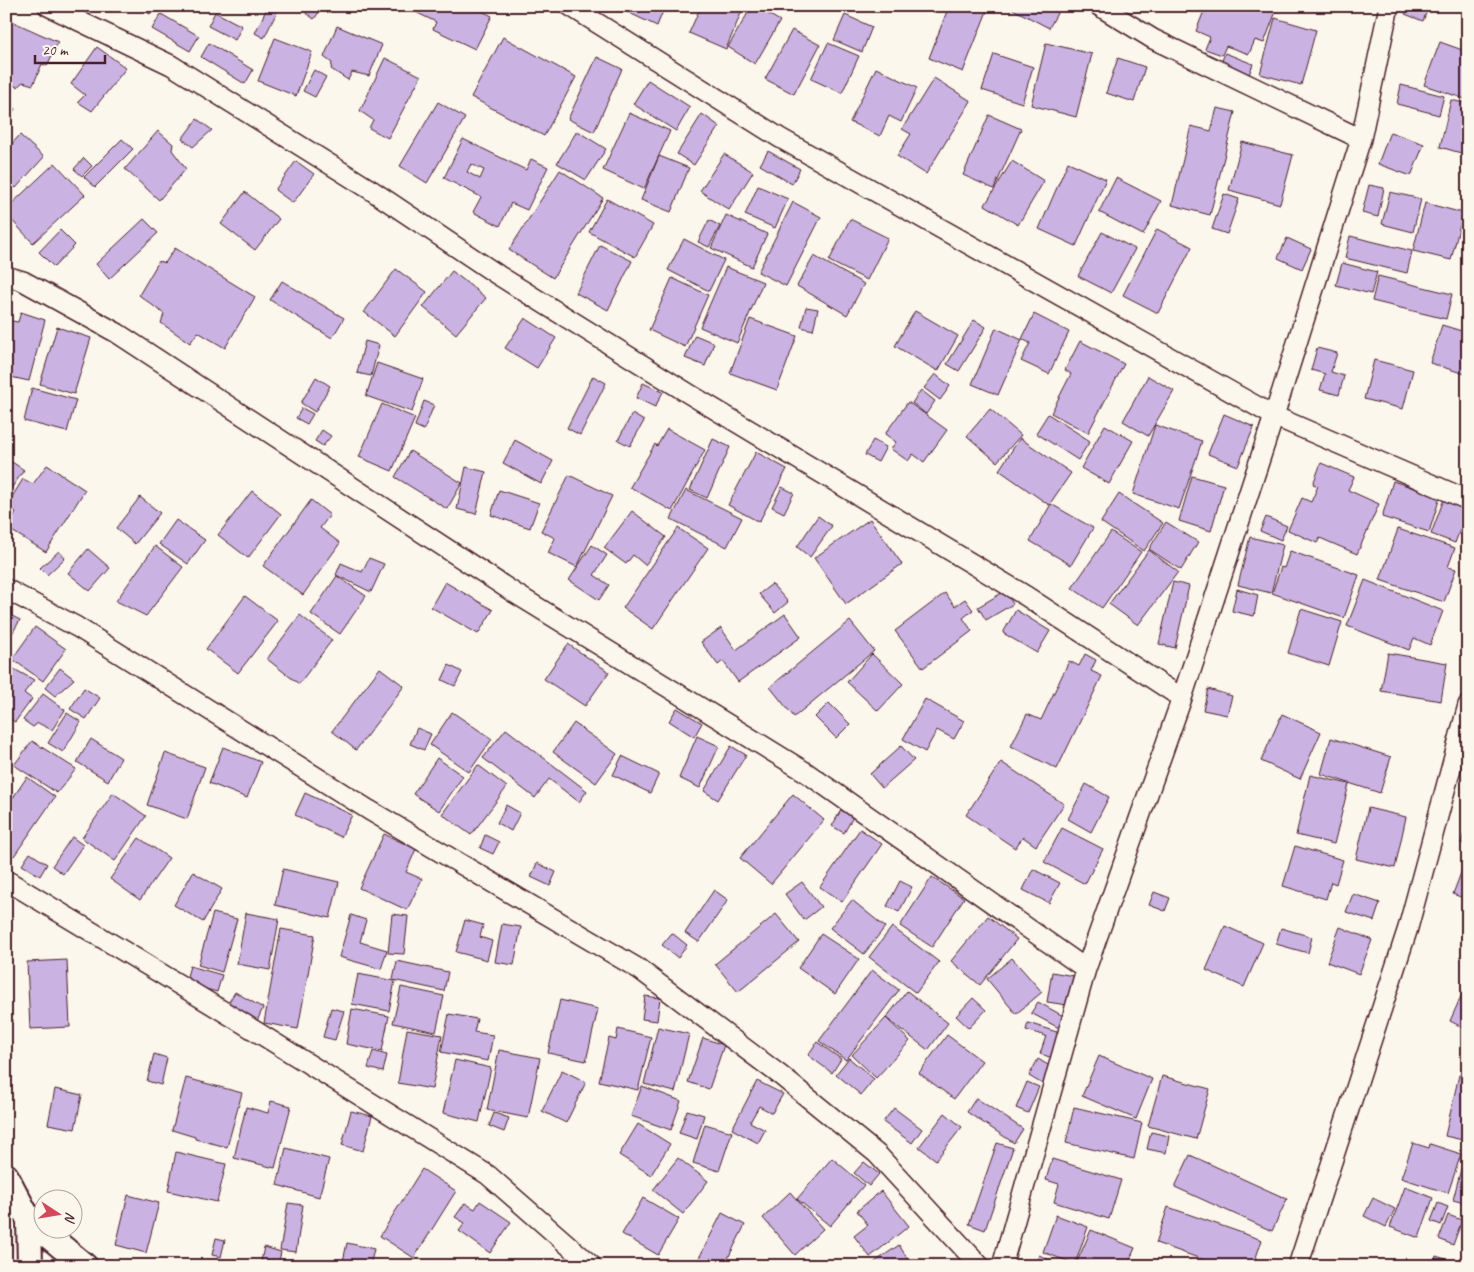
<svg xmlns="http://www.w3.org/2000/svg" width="1474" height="1272" font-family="Caveat,sans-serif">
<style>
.building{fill:#cab3e3;stroke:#4a1f2b;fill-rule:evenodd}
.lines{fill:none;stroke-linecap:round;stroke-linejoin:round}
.minor-casing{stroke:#4a1f2b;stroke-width:22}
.tertiary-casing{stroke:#4a1f2b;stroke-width:28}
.minor{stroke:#fbf7ec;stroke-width:19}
.tertiary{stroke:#fbf7ec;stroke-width:24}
</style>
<rect width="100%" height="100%" fill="#fbf7ec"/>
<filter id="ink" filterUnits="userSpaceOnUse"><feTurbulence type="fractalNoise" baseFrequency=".02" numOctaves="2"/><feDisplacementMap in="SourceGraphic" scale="10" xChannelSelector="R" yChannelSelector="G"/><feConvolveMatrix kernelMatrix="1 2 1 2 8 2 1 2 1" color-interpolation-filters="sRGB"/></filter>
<g filter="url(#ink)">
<path class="building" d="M136,6H154L150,14Z
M268,6L279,8L264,38L255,33Z
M297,6H322L323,7L314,19Z
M403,6H472L492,16L475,49L433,29L436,22Z
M627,6H653L663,11L657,26L625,11Z
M701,6H744L726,49L689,33Z
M752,6H755L780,21L755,64L728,47Z
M949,6H989L963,72L929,58Z
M1007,6H1061L1049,28Z
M1206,6H1278L1264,43L1255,40L1249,54L1226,46L1222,55L1205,49L1210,37L1196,31Z
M1408,6H1429L1423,21L1405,14Z
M215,12L242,26L235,40L208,26Z
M161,14L199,36L190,51L152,29Z
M845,15L872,27L862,52L834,40Z
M1275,18L1316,30L1301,85L1260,74Z
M9,20L58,42L47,66L42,64L33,85L23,82L17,87L6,81V26Z
M337,26L382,45L369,76L352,72L348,80L331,69L332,63L324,57Z
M792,30L820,45L794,94L765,79Z
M503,37L576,77L544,136L471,97Z
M275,38L312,52L296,96L258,81Z
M1440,42L1468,52V100L1424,85Z
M209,43L253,70L245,84L201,57Z
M828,43L859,56L842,93L811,79Z
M1046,43L1092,54L1076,117L1031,105Z
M97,47L126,68L92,111L78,102L85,95L71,84Z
M1225,53L1253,64L1247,80L1219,68Z
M994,54L1033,67L1022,103L982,90Z
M597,57L622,69L594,132L568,119Z
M385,58L421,76L388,138L369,128L373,120L360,111Z
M1118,58L1145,67L1134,102L1106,93Z
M876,68L917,88L901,122L889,116L880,136L850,122Z
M314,70L326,77L315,97L303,91Z
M934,78L971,101L926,174L897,156L911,134L902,129Z
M648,80L690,107L676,131L633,104Z
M1401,85L1444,96L1439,115L1397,104Z
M1451,100L1468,104V155L1440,147Z
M438,102L465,118L427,183L400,166Z
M6,104L15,109L7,121L6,120Z
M1217,108L1235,112L1210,215L1172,205L1191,126L1211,131Z
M629,113L670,131L644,189L603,170Z
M702,114L719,126L694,165L677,154Z
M989,115L1021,129L994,189L963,175Z
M197,119L212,130L193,147L182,139Z
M158,131L173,144L172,150L186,169L159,200L125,169Z
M577,131L606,149L586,180L557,163Z
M1390,132L1424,144L1411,176L1378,164Z
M20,135L44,157L16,188L6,180V150Z
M122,139L133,149L95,187L84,177Z
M463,139L526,170L531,159L548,167L527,210L511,203L500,226L473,212L481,197L444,178ZM471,164L484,170L480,179L467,172Z
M1242,142L1293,155L1280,204L1229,190Z
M768,151L800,169L792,184L760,165Z
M724,154L753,172L729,210L700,191Z
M659,156L689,168L671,212L641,200Z
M84,158L92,166L82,176L74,169Z
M296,161L314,174L293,203L275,190Z
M1012,161L1044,181L1018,225L985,205Z
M1068,162L1106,179L1076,246L1039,229Z
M55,163L85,195L33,243L6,214V209Z
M560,170L603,198L553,278L509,250Z
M1116,178L1161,201L1143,235L1099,212Z
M1369,185L1384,188L1378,217L1362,213Z
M758,186L788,199L775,228L745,215Z
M245,192L279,219L255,250L221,224Z
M1390,192L1421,199L1413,232L1382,224Z
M1224,194L1239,199L1227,234L1212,229Z
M607,199L653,225L635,257L589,232Z
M793,202L821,217L786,286L758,272Z
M1425,203L1463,213L1451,260L1413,251Z
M726,215L767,234L752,267L711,248Z
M144,219L158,233L109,279L96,264Z
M850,219L888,238L867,280L829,261Z
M709,220L720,226L709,247L698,242Z
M1157,229L1192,247L1158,313L1123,295Z
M60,230L75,245L54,267L39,252Z
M1102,232L1135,249L1111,293L1078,276Z
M1350,236L1412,251L1407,273L1345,258Z
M1287,238L1311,249L1302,269L1278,258Z
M684,239L724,260L709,291L668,270Z
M600,245L632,261L608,310L576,293Z
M175,248L255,297L225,348L198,332L190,343L161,323L164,314L139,295L159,261L165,263Z
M814,256L864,284L847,315L797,286Z
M1342,263L1377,272L1371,294L1336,285Z
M726,267L763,282L737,343L700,327Z
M396,269L427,292L395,336L364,312Z
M452,271L486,298L456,334L423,307Z
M1378,276L1452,294L1446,319L1372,301Z
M672,278L708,295L685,347L649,330Z
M282,281L344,318L332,338L270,300Z
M806,307L818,309L813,330L801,327Z
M915,311L958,336L938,371L895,346Z
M21,312L45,320L29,381L6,376V320L18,322Z
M1034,314L1069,332L1049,374L1021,361L1030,343L1022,339Z
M525,318L556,338L537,368L505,348Z
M750,319L797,336L777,390L730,373Z
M974,320L986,327L959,371L947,364Z
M1442,325L1468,333V375L1430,363Z
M57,327L91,338L74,394L40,384Z
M996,328L1022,340L998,395L972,384Z
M695,335L714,343L705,366L685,358Z
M365,341L379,345L371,376L357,373Z
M1080,341L1124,364L1088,433L1051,413L1071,374L1065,370Z
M1317,348L1337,353L1331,372L1344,376L1339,395L1320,390L1325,374L1311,370Z
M1374,360L1413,370L1403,409L1364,399Z
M377,363L423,379L412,412L366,396Z
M935,374L950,386L940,400L924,388Z
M593,376L606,383L580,435L567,428Z
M1148,376L1174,391L1148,436L1123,421Z
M316,377L330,386L315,412L301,403Z
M643,383L663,392L655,407L636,398Z
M32,388L76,400L67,432L24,421Z
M921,390L935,401L926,414L912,403Z
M424,401L434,405L424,430L415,426Z
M908,402L947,430L924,462L913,454L908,461L891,449L896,442L885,434Z
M382,404L415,418L392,471L359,457Z
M302,408L313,414L307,424L296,418Z
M990,409L1021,435L997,462L967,436Z
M632,414L644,421L630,446L618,440Z
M1048,414L1090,441L1078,460L1036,433Z
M1224,414L1254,427L1238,466L1208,454Z
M1105,425L1133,441L1109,484L1081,468Z
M1155,425L1202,441L1179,509L1133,494Z
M667,429L705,450L672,511L630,487L655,444L657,446Z
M322,430L331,436L323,446L315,441Z
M1020,438L1071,473L1049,505L999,470Z
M713,439L730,447L707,498L690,490Z
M515,440L553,461L541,484L503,463Z
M873,440L886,447L878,462L865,455Z
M410,451L462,483L447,509L395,477Z
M756,452L787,469L759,522L728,505Z
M6,458L24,470L6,496Z
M1321,463L1354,477L1348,490L1379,504L1357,554L1320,538L1317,543L1288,530L1302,498L1311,502L1318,486L1313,484Z
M47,465L85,490L46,552L7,528L16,512L7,505L23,479L33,484Z
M466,467L486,472L476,514L457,509Z
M569,475L612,496L577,567L548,553L555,538L541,531Z
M1192,476L1224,485L1211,531L1179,521Z
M1393,481L1440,497L1429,532L1382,517Z
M782,487L794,493L784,513L772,507Z
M499,490L539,503L530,528L491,515Z
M686,490L742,518L727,547L671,519Z
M252,491L281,514L248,558L218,535Z
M1119,494L1163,523L1144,551L1101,522Z
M140,497L160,513L135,544L116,528Z
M1444,499L1468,508L1455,543L1431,534Z
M311,500L330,515L320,528L340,543L303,595L263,566Z
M1051,504L1093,528L1071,565L1030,541Z
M632,511L666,537L645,565L633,555L626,564L604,548Z
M818,516L832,526L810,557L797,547Z
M1266,517L1287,526L1281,540L1260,531Z
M870,519L902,564L846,604L814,558Z
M176,520L205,540L188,564L159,544Z
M1166,522L1198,542L1181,570L1149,549Z
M678,528L708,548L653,629L623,608Z
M1398,529L1455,548L1448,567L1456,569L1444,602L1380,580Z
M1111,532L1141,552L1102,608L1072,588Z
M1250,537L1283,545L1271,593L1238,585Z
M592,545L607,555L594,575L609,585L599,600L569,580Z
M155,546L183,567L146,616L116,601Z
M88,549L110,568L90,591L68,573Z
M1149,550L1178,572L1138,625L1109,604Z
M59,551L65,558L47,575L40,568Z
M1290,551L1359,575L1344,618L1272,593L1281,567L1284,568Z
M369,558L384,564L371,592L336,575L341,563L362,572Z
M337,576L366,596L340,634L311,614Z
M1365,580L1443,611L1430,645L1414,638L1409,650L1347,626Z
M445,582L493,610L478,634L431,607Z
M1173,582L1189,586L1175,648L1159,644Z
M772,584L788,602L775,613L759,594Z
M1237,589L1258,595L1254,616L1232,611Z
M1005,591L1013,604L986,620L978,607Z
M945,593L955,606L965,599L973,610L963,618L972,631L923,668L895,631Z
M245,596L278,621L238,673L206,649Z
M1301,609L1342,622L1329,666L1288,653Z
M1016,610L1050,631L1037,653L1003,633Z
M6,613L20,620L6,644Z
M785,614L801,637L738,682L723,661L718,665L701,642L721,628L736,650Z
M300,615L332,640L299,684L267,659Z
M850,621L874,651L794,717L770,687Z
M35,627L66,649L43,681L12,659Z
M568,644L609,672L585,706L544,679Z
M1388,653L1447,663L1441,701L1381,691Z
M872,654L903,684L878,711L847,682Z
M1085,654L1096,660L1091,671L1102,676L1057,769L1011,746L1027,714L1041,720L1069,661L1079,666Z
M449,665L462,672L455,686L442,680Z
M12,668L34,680L24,693L32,699L15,722L6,717V672Z
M60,668L74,679L55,696L45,688Z
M380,668L404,686L356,750L332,731Z
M84,688L100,698L86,719L70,709Z
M1208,689L1232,696L1227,715L1203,710Z
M43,694L65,710L52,730L38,723L33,727L23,720Z
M925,699L964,721L954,739L937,730L925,752L903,739Z
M829,703L850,724L836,738L815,717Z
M677,708L702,723L694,737L669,721Z
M452,712L492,739L469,772L430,745Z
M67,713L81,722L63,752L48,743Z
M1282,714L1321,732L1300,779L1261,761Z
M574,723L617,754L596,783L553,752Z
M417,728L431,734L424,750L410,744Z
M506,729L587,791L579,802L549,779L535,798L483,758Z
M697,736L719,746L700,788L679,778Z
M1331,738L1391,757L1380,793L1321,774Z
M91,739L121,758L108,781L77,762Z
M32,741L76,769L57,793L14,765Z
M731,746L746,755L718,800L704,791Z
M901,746L914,760L882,788L870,774Z
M223,747L261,762L247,798L209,783Z
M165,753L205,767L187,819L147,805Z
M622,756L659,774L650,793L613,775Z
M437,758L463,776L439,811L413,794Z
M1001,762L1064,804L1036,846L1023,837L1015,848L966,815Z
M478,765L507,787L471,835L442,814Z
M1310,775L1349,784L1334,844L1296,835Z
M27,777L55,797L14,856L6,851V808Z
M1086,784L1109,797L1091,832L1068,819Z
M113,793L146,816L115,861L82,838Z
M305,793L352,815L341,837L295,815Z
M793,794L824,820L771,884L740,858Z
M506,805L520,813L511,831L497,823Z
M1368,808L1406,817L1395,868L1356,859Z
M841,810L853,817L844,833L832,826Z
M1468,821V845L1461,843Z
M1062,828L1103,849L1085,884L1044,862Z
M860,829L882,844L842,902L820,887Z
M384,834L416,849L406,872L422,879L407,910L359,888Z
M485,835L499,842L493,854L480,848Z
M72,837L83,845L63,874L52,866Z
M139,838L169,858L140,900L110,879Z
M1295,846L1343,860L1336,884L1331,882L1326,899L1283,886Z
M30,853L47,864L40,876L22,865Z
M1465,862L1468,863V900L1453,894Z
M537,863L556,872L550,886L531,877Z
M283,869L339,882L330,918L275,905Z
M1033,869L1060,883L1049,903L1023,890Z
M193,872L222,889L203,922L174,905Z
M932,877L964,898L932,947L900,926Z
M900,881L912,887L899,912L887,906Z
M802,882L821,907L804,920L785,894Z
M714,890L728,900L699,942L685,933Z
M1154,892L1170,898L1165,911L1149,905Z
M1353,894L1380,903L1374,921L1346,912Z
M852,900L885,927L864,954L830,928Z
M213,913L237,919L222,972L198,965Z
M246,913L279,919L270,970L237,964Z
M392,914L408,916L404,954L388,953Z
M776,914L799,942L738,992L715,964Z
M351,915L366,920L360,942L387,950L381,969L339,957Z
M988,916L1017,939L980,985L951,961Z
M465,920L483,925L480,937L492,941L487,960L456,952Z
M502,924L521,927L514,965L495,962Z
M1225,926L1263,943L1244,987L1206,970Z
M892,927L939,962L916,993L869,957Z
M1340,927L1372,940L1359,974L1327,962Z
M1281,928L1312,937L1308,953L1276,944Z
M281,929L315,935L298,1029L264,1023Z
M672,933L687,945L678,958L662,945Z
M821,934L859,959L835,994L798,968Z
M1012,958L1042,992L1016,1014L987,979Z
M67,960L70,1027L30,1029L27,962Z
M397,961L448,972L444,991L393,980Z
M190,966L222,975L217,992L185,983Z
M872,970L899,990L846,1060L819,1041Z
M1052,972L1079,977L1074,1006L1047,1002Z
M358,974L395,981L389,1011L352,1004Z
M1468,981V1030L1450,1021Z
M401,987L444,996L436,1032L393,1023Z
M907,991L948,1023L928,1050L886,1018Z
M235,992L263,1008L257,1021L227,1005Z
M645,996L660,998L657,1021L642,1019Z
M973,998L986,1010L969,1028L956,1016Z
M560,1000L598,1009L586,1061L548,1053Z
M1038,1002L1065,1017L1059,1028L1031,1013Z
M331,1008L344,1011L335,1040L323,1037Z
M352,1009L389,1016L382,1051L346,1044Z
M449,1014L477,1019L474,1032L493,1035L488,1061L441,1052Z
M886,1018L910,1041L876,1078L852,1055Z
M1028,1023L1060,1033L1053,1058L1040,1054L1046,1036L1026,1030Z
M658,1027L689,1034L675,1092L644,1084Z
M407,1029L442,1035L432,1089L398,1083Z
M618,1029L651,1037L638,1090L599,1081L609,1038L616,1040Z
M947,1035L982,1061L954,1099L919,1073Z
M703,1038L724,1045L709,1089L688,1082Z
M817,1042L841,1059L832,1073L808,1055Z
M499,1050L540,1058L528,1118L487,1110Z
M373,1051L387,1055L383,1072L368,1068Z
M154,1054L167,1058L161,1085L147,1081Z
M1099,1056L1152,1079L1136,1119L1082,1096Z
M849,1058L874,1079L861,1095L836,1074Z
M1038,1059L1053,1068L1044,1085L1029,1076Z
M455,1060L491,1068L479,1122L443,1113Z
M562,1070L586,1082L566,1123L542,1111Z
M1459,1075L1468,1077L1467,1141L1445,1136Z
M1162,1076L1210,1089L1196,1139L1148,1126Z
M186,1078L242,1093L227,1147L195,1139V1137L172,1130Z
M757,1081L783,1094L772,1113L759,1106L750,1122L765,1130L758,1143L732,1129Z
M1027,1082L1039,1087L1028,1113L1016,1108Z
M642,1086L681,1101L671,1130L631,1116Z
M55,1089L82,1095L75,1129L48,1124Z
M976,1098L1023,1129L1014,1143L967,1112Z
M271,1101L291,1106L275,1168L234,1158L246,1107L268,1113Z
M1074,1107L1142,1123L1134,1159L1066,1143Z
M894,1108L922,1129L912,1143L883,1122Z
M687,1110L704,1115L697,1139L679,1133Z
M351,1111L372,1116L363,1151L342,1145Z
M494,1113L509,1118L504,1132L489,1126Z
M945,1113L962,1127L936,1160L919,1147Z
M638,1124L670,1144L651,1175L619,1155Z
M705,1124L732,1132L719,1171L693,1163Z
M1151,1132L1169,1136L1166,1153L1147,1149Z
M997,1143L1013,1148L985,1230L969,1224Z
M1413,1143L1429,1148L1430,1144L1461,1154L1448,1193L1401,1178Z
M286,1148L329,1159L319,1197L277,1185Z
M176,1152L226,1164L217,1202L168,1191Z
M1190,1155L1287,1199L1272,1231L1175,1187Z
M678,1158L708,1181L683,1214L653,1190Z
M832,1158L864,1185L830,1226L797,1199Z
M1052,1159L1121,1180L1109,1219L1054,1202L1059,1184L1046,1180Z
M864,1162L879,1174L869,1186L854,1173Z
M1462,1165L1468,1166V1204L1453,1200Z
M422,1169L456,1191L414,1258L380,1236Z
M1405,1187L1433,1198L1419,1238L1390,1227Z
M881,1191L909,1226L870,1257L854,1236L868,1225L857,1211Z
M790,1192L823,1229L795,1255L763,1218Z
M128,1195L159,1203L146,1253L116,1245Z
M643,1198L679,1219L658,1255L622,1234Z
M1373,1198L1395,1209L1386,1227L1364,1216Z
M480,1201L511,1222L490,1253L459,1231L465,1223L455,1217L465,1203L475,1209Z
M288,1203L303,1205L296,1252L280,1250Z
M1438,1203L1448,1207L1441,1225L1431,1221Z
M1168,1207L1262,1240L1253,1266H1221L1156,1243Z
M722,1213L745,1225L724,1266H695Z
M1056,1215L1088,1227L1075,1264L1043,1252Z
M1448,1215L1462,1220L1453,1245L1439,1239Z
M1091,1230L1135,1248L1127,1266H1081L1076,1264Z
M216,1238L225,1240L221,1257L212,1255Z
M347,1243L374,1249L370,1266H342Z
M899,1245L912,1266H873L872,1264Z
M264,1247L281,1252L278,1266H260Z
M1039,1255L1062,1266H1034Z
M1436,1256L1455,1262L1454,1266H1433Z"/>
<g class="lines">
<g class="minor-casing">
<path id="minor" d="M48,6L171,65L371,190L498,275L691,395L1026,596L1182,698
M570,6L780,138L1274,416L1468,500
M1099,6L1153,39L1361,139
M6,276L23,281L117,333L516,594L804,771L1086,969
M6,589L77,627L369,810L639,969L780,1075L877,1154L980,1266
M6,880L241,1022L488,1175L592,1266
M1002,1266L1086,969L1182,698L1274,416L1361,139L1389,6
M1298,1266L1408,928L1468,705"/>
</g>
<g class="tertiary-casing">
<path id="tertiary" d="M6,1176L29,1220L85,1266
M29,1220L30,1266"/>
</g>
<use href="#minor" class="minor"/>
<use href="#tertiary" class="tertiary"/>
</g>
</g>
<rect width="1474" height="1272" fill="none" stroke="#fbf7ec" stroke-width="25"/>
<rect x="12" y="12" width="1449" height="1247" fill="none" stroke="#4a1f2b" stroke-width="2" filter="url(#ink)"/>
<g transform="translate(58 1214) rotate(102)"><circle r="24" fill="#fbf7ec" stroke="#b4a19f"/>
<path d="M0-4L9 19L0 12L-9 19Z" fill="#d1495b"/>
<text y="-8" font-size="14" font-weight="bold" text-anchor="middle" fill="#4a1f2b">N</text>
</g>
<path d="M35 55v8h70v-8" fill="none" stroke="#4a1f2b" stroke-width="2.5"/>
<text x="42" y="55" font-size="15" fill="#4a1f2b" stroke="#fbf7ec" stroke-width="4" paint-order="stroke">20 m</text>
</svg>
